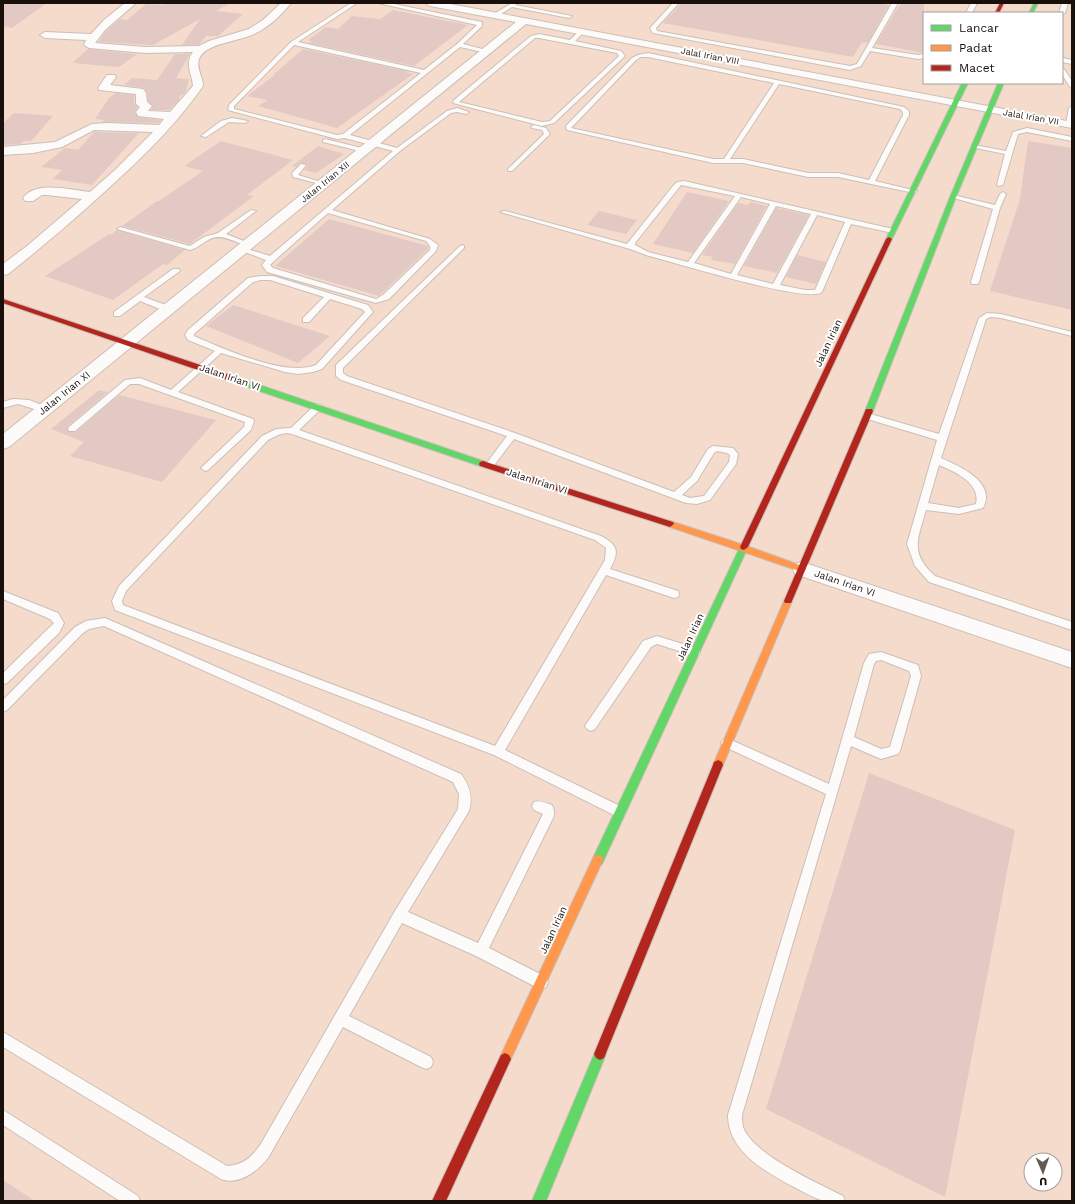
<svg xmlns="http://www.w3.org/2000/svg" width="1075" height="1204" font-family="'Work Sans',sans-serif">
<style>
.built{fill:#f5dbcb;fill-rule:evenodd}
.building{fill:#e3c9c4}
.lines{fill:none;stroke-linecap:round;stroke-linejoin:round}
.lane-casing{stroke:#cbbfb8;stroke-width:2}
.street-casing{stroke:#cbbfb8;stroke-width:2}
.fast-casing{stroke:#cbbfb8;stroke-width:2}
.slow-casing{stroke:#cbbfb8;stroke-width:2}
.jam-casing{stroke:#cbbfb8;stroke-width:2}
.lane{fill:#fdfbf9;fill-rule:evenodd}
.street{fill:#fdfbf9;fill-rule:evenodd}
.fast{fill:#63d668;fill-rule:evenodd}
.slow{fill:#ff974d;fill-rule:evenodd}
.jam{fill:#b3261e;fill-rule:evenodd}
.labels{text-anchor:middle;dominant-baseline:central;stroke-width:4;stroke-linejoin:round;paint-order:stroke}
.far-street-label{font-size:9px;fill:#1a100b;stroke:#fff}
.street-label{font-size:10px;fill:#1a100b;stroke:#fff}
</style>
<rect width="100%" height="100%" fill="#f0e2d8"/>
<path class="built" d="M3,3H1072V1201H3ZM924,13H1062V83H924ZM1031,1160H1055V1184H1031Z"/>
<path class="building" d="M3,3H47L12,28L3,26Z
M163,3H230L216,11L243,14L218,36H206L199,45H182L200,19L153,45L98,42L106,31L120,19L127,20L146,4L163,5Z
M682,3H876L889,5L868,43L862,42L853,57L663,23Z
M901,3H924V53L876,44L898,7H899Z
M393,10L468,25L414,66L309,43L312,41L308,40L326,27L338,29L352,16L380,19Z
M88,49H89L137,54L119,67L72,63Z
M303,49L407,71L406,72L413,74L337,128L258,106L268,100L247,96L275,75H273Z
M175,54H190L176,78L189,79L186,91L183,95H180L179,100L169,110H151L153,106L148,101L147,93L144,88L124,85L132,78L157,80Z
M116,93L134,95V104L138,107L135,113L138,117L161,120L158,123L102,122L104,120L95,119L109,98Z
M14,113L29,114L53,116L31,141H24L20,144L3,145V123Z
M94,132L139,133L92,185L53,179L62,170L41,167L65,148L78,150Z
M221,141L293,160L247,195L254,196L190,244L122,226L157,201H159L203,171L184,166Z
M1028,141L1072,148V310L990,291L1020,199Z
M318,146L344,154L316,173L304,170L308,165L306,164L300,163L296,167L292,166Z
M687,192L729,201L693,253L653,244Z
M750,202L767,206L735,264L711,260L712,257L702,255L738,203L748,205Z
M776,208L809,215L777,273L744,266Z
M599,211L637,220L626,234L587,225Z
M329,219L428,246V249L379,296L275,266Z
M117,230L185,250L167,265L163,264L113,300L45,276L109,234L111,235Z
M797,255L826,262L816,284L786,277Z
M233,305L330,336L298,363L206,326Z
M99,390L108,392L68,426L67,428L68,432H76L119,395L216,420L162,482L70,456L84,442L51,429Z
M869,773L1015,830L945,1197L766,1109Z
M3,1180L35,1201H3Z"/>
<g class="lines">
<g class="lane-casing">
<path id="lane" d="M351,3H357L298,42L424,70L457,44L477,25L378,3H389L482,22V26L463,44L490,51L487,53L460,47L350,135L397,148L447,111L457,108L469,112L466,114L457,112L451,113L400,151L332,210L430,239L438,245L436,251L389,299L376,303L267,272L262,265L266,260L237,249L241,247L270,256L393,151L345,138L337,139L228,110L229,105L291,42ZM294,45L421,73L343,134L337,135L234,109V106ZM328,213L426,241L430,246V250L383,295L376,299L273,268L270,265L274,261Z
M512,3H518L515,5L572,16L569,18L512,7L498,16H494V14Z
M673,3H679L656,28L657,31L850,66L857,64L892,3H898L872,48L918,55L924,54V58L918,59L870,51L861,66L850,70L653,33L650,28Z
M971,3H977L972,13H966Z
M1062,3H1068L1065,13L1062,15V13H1059Z
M580,30L585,31L575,41L621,51L625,56L554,123L542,126L453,103L454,100L531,36L539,34L570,40ZM535,38H539L617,53L619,56L550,121L542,122L459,102Z
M648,53L904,107L909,111V115L875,181L917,191L914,193L838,177H808L743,163H713L567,130L566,126L632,58L638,55ZM641,57H648L774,83L724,159H713L571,128L636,60ZM779,84L900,109L903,112V115L869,180L838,173H808L743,159H730Z
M1062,58L1072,60V64L1062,62Z
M1062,68L1064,69L1072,81V88L1070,87L1062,74Z
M1072,106V124L1069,126L1066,124L1069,108Z
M232,118L248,121L245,123L229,122L206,137L201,136L221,121Z
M534,125L546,128L550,134L512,171H508V169L544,134L542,130L532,128L531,127Z
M1027,128L1072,137V141L1027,132L1018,134L1003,185L998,186L997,185L1005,154L971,147L974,145L1006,151L1013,132Z
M325,139L366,149L367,150L364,152L323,142V140Z
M301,164L306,165L298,175L324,183V185L293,177L292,173Z
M684,181L893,229L896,231L893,233L851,224L822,292C808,304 674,262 649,256L630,249L500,212L505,211L627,244L673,186L677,182ZM681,185L735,196L688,262L648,252L635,245V243ZM741,197L770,204L731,274L694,263ZM776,206L811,214L773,284L737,275ZM817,215L845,222L815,290H805L780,285Z
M1003,192L1006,194L1000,208L979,282L978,284H972L971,282L993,209L950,197L953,195L995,205L1000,194Z
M251,210L256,211L226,234L249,243V245L247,246C236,243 222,233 210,239C202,243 198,248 190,250L117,229L120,227L190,246L204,237L218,233Z
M462,245L464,246V248L343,368V373L347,376L515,433L674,492L691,477L708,449L713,446L733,448L738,454L736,464L710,500L697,504L686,503L514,439L492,468H486L485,466L486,464L507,436L341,380L336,376V365L460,246ZM717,451L727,453L730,455L729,462L704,496L690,498L682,495L697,481L714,453Z
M173,269H179L180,271L144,297L171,307V311H165L140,301L120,316H114V312Z
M261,276H273L368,305L373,312L322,369L313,372L298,374L285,372L221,353L178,392L253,419L254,421L251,430L208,470L205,471L201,468L244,427L245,422L139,384H130L75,431H69L68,429L69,427L125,380L140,378L171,390L215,351L188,340L185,335L188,330L248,278ZM261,280H270L324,297L303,318V322H309L330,299L362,309L365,312L316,365C285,377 224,349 194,336V334L253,282Z
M987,313L1001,314L1072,332V336L1001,318L991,317L986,319L941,458C959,466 997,482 983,508L959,514L926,510C918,539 909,553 935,576L1072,622V630L929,582L915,566L907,544L937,440L864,418L863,416L867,413L939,434L979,318ZM939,465C955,472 981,483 976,504L959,508L928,503Z
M13,399L29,400L47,407L48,409L44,412L18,404L3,408V402Z
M318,404L322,407L321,409L299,430L601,536C619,545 619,553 610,569L678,591L679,594L678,597L674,598L606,575L505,750L624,808L626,812L624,816L620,817L616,816L494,755L115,610L112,601L119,586L262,436L276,429L291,428L315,405ZM286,433L292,434L595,540L606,548L605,560L495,746L123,605L122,601L126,591L268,440L278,435Z
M3,591L58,613L64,623L59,633L7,683L3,684V673L54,623L50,619L3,599Z
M105,618L461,774C470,786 473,797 469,811L408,912L478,943L543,814L534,810L532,806L534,802C540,800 546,803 552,805C554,810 555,813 553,818L489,948L546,977L548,982L546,987L541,989L536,987L476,956L402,923L349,1016L431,1057L433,1062L431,1067L426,1069L421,1067L343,1027L268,1158C258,1171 238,1186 221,1179L3,1047V1032L227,1166C244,1165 253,1156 262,1142L395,911L458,809L459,794L453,782L104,626L89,629L83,633L7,710L3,712V700L75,627L86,621Z
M657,636L699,649L700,652L699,655L695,656L657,644L651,647L595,729L591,731L587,729L585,726L587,723L643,641Z
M881,652L918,665L921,676L900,751L898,754L881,759L851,746L742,1115C742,1119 742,1123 743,1127C753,1155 818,1183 843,1196L845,1201C838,1201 828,1203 821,1200C812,1197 804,1192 796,1188C767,1173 728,1152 728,1115L826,794L723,746L721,743L723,740L727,738L731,740L829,784L864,663L869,654ZM881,660L909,671L911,676L890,747L881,749L854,737L874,664L876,661Z
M3,1110L138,1196L140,1201H120L3,1125Z"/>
</g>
<g class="street-casing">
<path id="street" d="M125,3H136L105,30L95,43L145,47L199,46L209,41L249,29L263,20L281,3H291C282,14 269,27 256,33C243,41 204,43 199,59C196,69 203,77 203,86C172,131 130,169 90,205C63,229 36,252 8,274L3,275V264L27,246L82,199L47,195H42L33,201H25L23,198C35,180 72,190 90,192L115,170L153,132L94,130L62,147L33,153L3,155V147L55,142L92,124L107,123L159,125L164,119L138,116L136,112L140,107L136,104V94L99,90L98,88L107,75H115L116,77L110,85L143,89L146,93L147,102L152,106L148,111L170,112L193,86C192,73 184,64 193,52L145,53L89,48L84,45L86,40L45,38L40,35L45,32L91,34L104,20Z
M425,3H445L1072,122V128L526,24L9,447L3,449V434L516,22L430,6Z
M802,562L1072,652V668L795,574L793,569L795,564Z"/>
</g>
<g class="fast-casing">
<path id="fast" d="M1034,3H1038L1033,13H1029Z
M962,83H968L892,239L887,240L886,239Z
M998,83H1004L956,197L873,411L872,413H866L865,411L950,197Z
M230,377H236L486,462L487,464L486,466H480L230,381Z
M744,544L748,547L602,864L598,865L594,864L593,860L594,856L740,547Z
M600,1048L604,1050L606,1054L546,1201H532L596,1050Z"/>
</g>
<g class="slow-casing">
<path id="slow" d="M670,521L747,546L805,567L806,569L802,572L667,526L666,524L667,522Z
M788,598L791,599L792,601L723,765L722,768L718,770L714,768L713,765L784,601L785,599Z
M598,855L602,856L603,860L509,1063L505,1065L501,1063L499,1059L501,1055L594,856Z"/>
</g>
<g class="jam-casing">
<path id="jam" d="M1000,3H1004L999,13H995Z
M889,237L892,239L748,547L744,550L741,549L740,547L886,239Z
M3,299L236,377L237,379L236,381H230L3,303Z
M866,409H872L873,411L792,601L791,603H785L784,601Z
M483,461L673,522L674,524L670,527L480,466L479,464L480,462Z
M718,760L722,762L723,765L604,1058L600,1060L596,1058L594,1054L713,765L714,762Z
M505,1053L509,1055L511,1059L446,1201H432L501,1055Z"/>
</g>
<use href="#lane" class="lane"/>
<use href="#street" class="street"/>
<use href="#fast" class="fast"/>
<use href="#slow" class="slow"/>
<use href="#jam" class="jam"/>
</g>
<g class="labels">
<g class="far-street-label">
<text transform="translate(710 56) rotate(11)">Jalal Irian VIII</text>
<text transform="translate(1031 117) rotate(10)">Jalal Irian VII</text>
<text transform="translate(325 182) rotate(-39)">Jalan Irian XII</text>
</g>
<g class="street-label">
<text transform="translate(828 343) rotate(-65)">Jalan Irian</text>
<text transform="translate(230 377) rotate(19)">Jalan Irian VI</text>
<text transform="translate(64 393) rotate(-39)">Jalan Irian XI</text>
<text transform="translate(537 481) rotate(18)">Jalan Irian VI</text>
<text transform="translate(845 583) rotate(19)">Jalan Irian VI</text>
<text transform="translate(690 637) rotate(-65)">Jalan Irian</text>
<text transform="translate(553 930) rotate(-65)">Jalan Irian</text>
</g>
</g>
<rect width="1075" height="1204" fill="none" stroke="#1a100b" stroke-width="8"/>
<rect x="923" y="12" width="140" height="72" fill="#ffffff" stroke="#a39f9d"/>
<rect x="931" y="25" width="20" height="6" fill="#63d668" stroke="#a39f9d"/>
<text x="959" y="32" font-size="12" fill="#1a100b">Lancar</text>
<rect x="931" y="45" width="20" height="6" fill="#ff974d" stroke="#a39f9d"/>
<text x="959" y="52" font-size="12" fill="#1a100b">Padat</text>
<rect x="931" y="65" width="20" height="6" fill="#b3261e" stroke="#a39f9d"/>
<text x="959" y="72" font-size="12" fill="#1a100b">Macet</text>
<g transform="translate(1043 1172) rotate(178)"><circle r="19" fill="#ffffff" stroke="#a39f9d"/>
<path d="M0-3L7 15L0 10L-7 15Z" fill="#655a53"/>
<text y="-6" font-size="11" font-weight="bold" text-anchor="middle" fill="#1a100b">U</text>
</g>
</svg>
